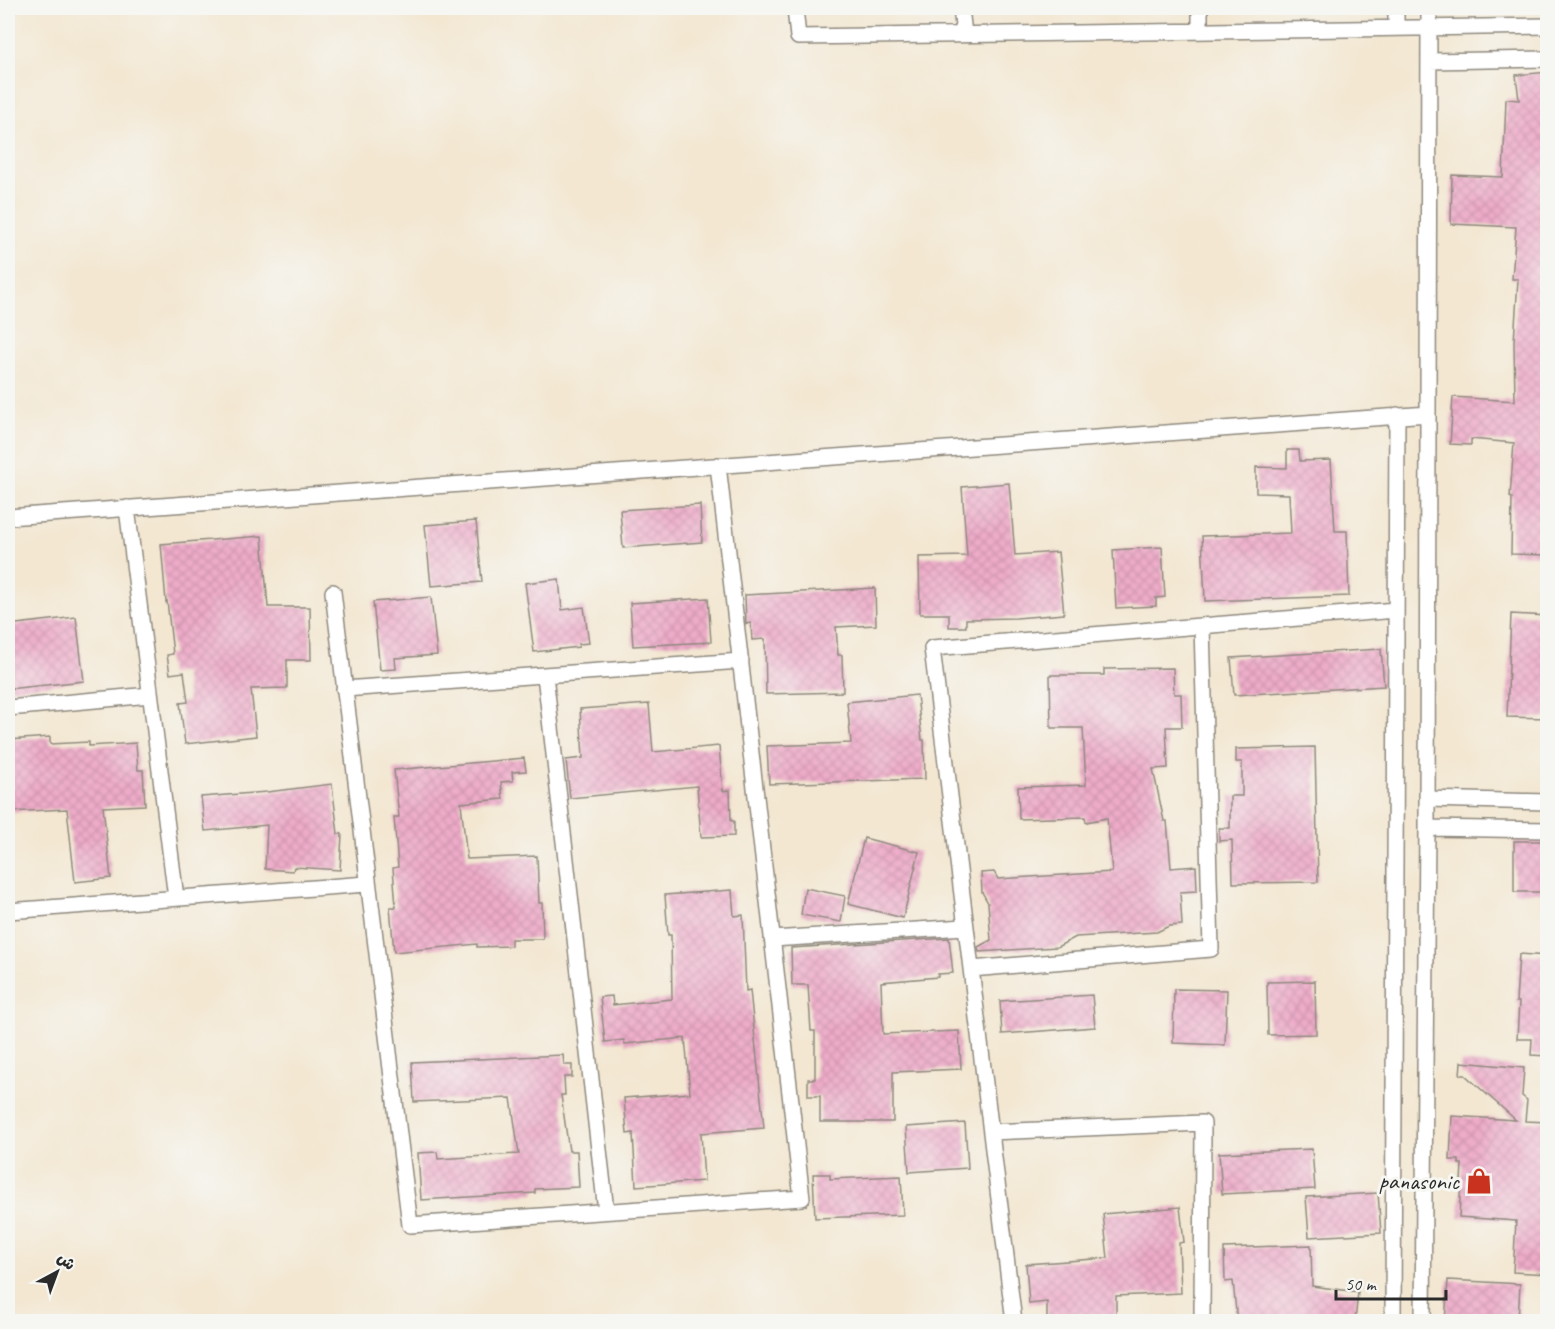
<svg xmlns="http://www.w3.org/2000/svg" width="1555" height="1329" font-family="Caveat,'Playpen Sans Arabic',sans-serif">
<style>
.building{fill:url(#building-cross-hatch)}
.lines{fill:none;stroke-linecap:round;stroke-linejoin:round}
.minor-casing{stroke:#8f897e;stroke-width:18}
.minor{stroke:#fff;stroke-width:15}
.labels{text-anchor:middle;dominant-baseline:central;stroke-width:6;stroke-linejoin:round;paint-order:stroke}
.poi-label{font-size:24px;fill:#2b2b2b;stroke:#f6f6f2;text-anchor:end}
</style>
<defs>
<pattern id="building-cross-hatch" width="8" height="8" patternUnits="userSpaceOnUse" patternTransform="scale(1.5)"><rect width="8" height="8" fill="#eeacc9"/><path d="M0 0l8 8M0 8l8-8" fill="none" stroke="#cc94ad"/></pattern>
</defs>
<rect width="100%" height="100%" fill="#f6f6f2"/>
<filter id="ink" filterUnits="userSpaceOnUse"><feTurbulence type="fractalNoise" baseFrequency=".0167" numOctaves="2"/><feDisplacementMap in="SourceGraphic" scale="12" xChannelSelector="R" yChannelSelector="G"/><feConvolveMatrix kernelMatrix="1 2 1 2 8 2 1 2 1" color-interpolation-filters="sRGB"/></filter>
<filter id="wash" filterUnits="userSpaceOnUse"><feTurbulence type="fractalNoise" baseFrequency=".008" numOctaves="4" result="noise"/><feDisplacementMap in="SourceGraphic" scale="24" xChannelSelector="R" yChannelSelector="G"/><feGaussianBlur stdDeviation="1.35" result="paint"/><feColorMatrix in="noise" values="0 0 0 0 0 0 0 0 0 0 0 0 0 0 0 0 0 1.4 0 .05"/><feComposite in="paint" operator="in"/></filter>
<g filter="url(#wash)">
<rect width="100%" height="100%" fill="#f3e7d2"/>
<g id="blocks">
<path class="building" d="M1548,72L1545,108H1548V555L1511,554L1512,498L1510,497L1514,443L1471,439V445L1450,444L1453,397L1515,401L1514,342L1518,279H1512L1516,227L1451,224L1452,175L1503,177L1506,99L1519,100L1516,75Z
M1287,450H1299L1300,461L1331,460L1335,531H1347L1349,596L1205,601L1202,536L1291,533L1289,494L1256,493V467L1287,468Z
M1009,483L1015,555L1058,552L1064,614L1016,618L966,619V627H949V614H920L919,557L967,556L962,487Z
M700,505L702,542L623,548L620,510Z
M476,521L482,582L431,586L425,525Z
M262,536L268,607H310L311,660H287V688L251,689L256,736L185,744L180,703L188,702L184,672L170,674L167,655L173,654L167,601L166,602L161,544Z
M1162,547L1165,597L1156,598V606L1116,608L1113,550Z
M559,579L562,610L584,607L589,643L579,644V647L534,652L525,583Z
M875,588L876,625L836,627L838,655H842L843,692L766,694L765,639L752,640L751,623L746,624L745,595Z
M431,597L437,655L395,658L396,669L380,670L373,602Z
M708,598L711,642L633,646L630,603Z
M1511,614L1548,616V718L1507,717Z
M76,617L84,681L8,689V625Z
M1381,649L1384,686L1234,695L1231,658Z
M1173,668L1174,694H1181L1182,727H1166L1168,768L1153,769L1164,821H1167L1171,868L1196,866L1197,891L1180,892L1182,925L1169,926L1157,932L1076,937L1057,947L979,952L978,947L991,940L988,903L982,892L981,873L994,872L998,879L1112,872L1107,818L1086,822L1085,817L1019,819L1018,787L1086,785L1083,728H1051L1050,675H1104V669Z
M917,695L922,740H924L925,779L769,784L767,746L851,743L847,702Z
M649,704L653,752L719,746L723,791L730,790L731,821H734V836L701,837L697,786L570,798L566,760L583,758L580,709Z
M50,737V744L89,742V746L136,743L138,770H143L145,805L103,807L111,878L75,882L67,809L8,812V740Z
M1315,747L1318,882L1233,883L1232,840L1219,841V828H1230V796H1242V762H1236V749Z
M524,758L526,771L512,772L513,781L501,782L503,799L461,803L467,859L537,856L539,903H542L543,939H511V946L477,947V944L394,952L390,907H396L393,868L398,867L394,817H399L394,770Z
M332,784L338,834H342L340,870L294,867L293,871L265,869L267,825L205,831L201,797L267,792Z
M864,838L919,852L903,918L848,904Z
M1514,841H1548V892H1514Z
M805,888L845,896L841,922L801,915Z
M732,890L734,916L743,915L746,991L750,990L764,1128L701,1133L704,1181L636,1186L633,1133L627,1134L624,1098L690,1093L685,1038L625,1044L624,1040L605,1042L600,997L612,996L613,1005L672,999L671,935H668L665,895Z
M949,938L953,973L938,974V977L881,982L883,1034L959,1031L961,1069L893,1072V1122H820V1096H808V1079H815V1031H811L808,985H792L791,948Z
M1519,954L1548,956V1056L1531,1055L1532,1039H1517L1519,1002H1516Z
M1315,981L1316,1034L1268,1035L1267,982Z
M1174,989L1227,990L1225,1045L1173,1043Z
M1092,995L1095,1027L1002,1034L1000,1001Z
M563,1055L564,1065H572V1077H564L565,1095H561L569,1151H577L579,1187L535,1189V1193L421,1200L418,1153L437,1152L438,1159L519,1154L511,1098L414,1102L412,1062Z
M1461,1062L1524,1068L1522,1096L1527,1100L1525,1121L1548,1122V1274L1513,1272L1516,1221L1459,1217L1462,1164H1459V1160H1450L1452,1116L1516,1120L1465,1075H1460Z
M965,1123L968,1168L909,1172L906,1127Z
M1312,1149L1315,1189L1222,1194L1219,1153Z
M813,1174H830V1179L901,1176L903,1215L815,1218Z
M1378,1193L1381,1233L1309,1237L1306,1197Z
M1180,1207L1184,1242L1179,1243L1181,1293L1116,1296V1322H1047V1302L1029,1304L1026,1264L1108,1258L1103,1214Z
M1311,1245L1312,1286L1358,1292L1355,1322H1237L1233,1281L1225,1282L1224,1248Z
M1448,1280L1520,1284L1518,1322H1445Z"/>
</g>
</g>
<g filter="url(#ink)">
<use href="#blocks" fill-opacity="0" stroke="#8f897e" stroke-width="1.5"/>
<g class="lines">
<g class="minor-casing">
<path id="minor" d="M795,8L798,37L1548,26
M961,8L964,34
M1396,27V8
M1200,30V8
M1429,61L1548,59
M127,508L176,898
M8,517L1428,414
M333,592L410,1225L802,1198L718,465
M545,675L606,1211
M344,689L741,661
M8,708L150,695
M1427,799L1548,802
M1427,828L1548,830
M8,911L367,884
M772,939L965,927
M971,969L1211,949L1202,626
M991,1132L1203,1123L1202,1322
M1014,1322L932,648L1396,610
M1393,1322L1397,415
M1423,1322L1427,828L1429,8"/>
</g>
<use href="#minor" class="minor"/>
</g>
</g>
<defs>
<g id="shop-bare" transform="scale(2.07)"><path d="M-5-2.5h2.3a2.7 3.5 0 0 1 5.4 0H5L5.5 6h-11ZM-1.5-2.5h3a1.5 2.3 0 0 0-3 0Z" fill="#c8321e" stroke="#f6f6f2" stroke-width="2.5" paint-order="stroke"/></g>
</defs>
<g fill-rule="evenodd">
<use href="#shop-bare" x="1479" y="1181"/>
</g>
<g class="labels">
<g class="poi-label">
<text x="1459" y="1181">panasonic</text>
</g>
</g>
<rect width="1555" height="1329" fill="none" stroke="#f6f6f2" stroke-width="30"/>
<g transform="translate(57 1272) rotate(41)" stroke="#f6f6f2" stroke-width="4.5" paint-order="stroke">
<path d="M0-4.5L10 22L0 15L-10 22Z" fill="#2b2b2b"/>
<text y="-9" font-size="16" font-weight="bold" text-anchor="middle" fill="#2b2b2b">ش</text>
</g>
<path d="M1336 1290v9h110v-9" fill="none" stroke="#2b2b2b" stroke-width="3"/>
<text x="1345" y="1290" font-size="18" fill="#2b2b2b" stroke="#f6f6f2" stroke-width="4.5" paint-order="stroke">50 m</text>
</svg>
